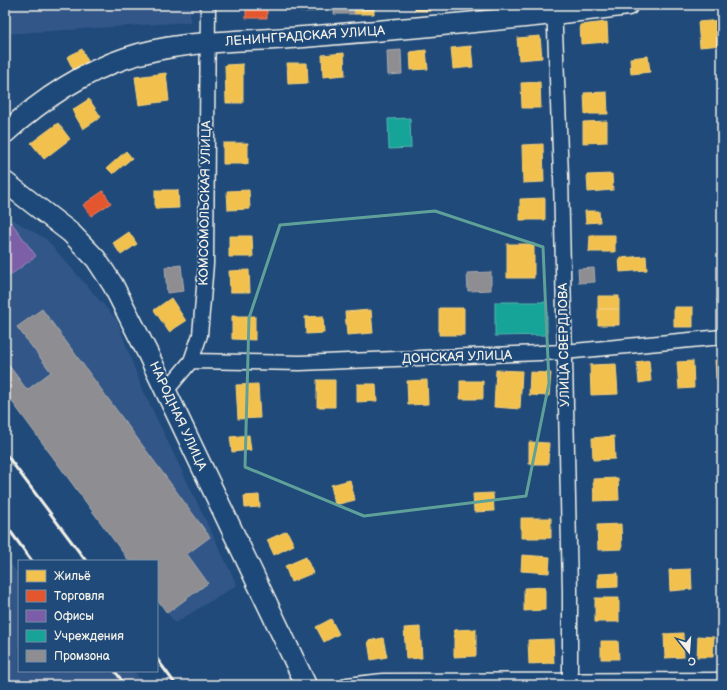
<svg xmlns="http://www.w3.org/2000/svg" width="727" height="690" font-family="'Balsamiq Sans',sans-serif">
<style>
.built{fill:#305787}
.homes{fill:#f2c14e;stroke:#f3cf7c}
.shops{fill:#e4572e;stroke:#e98566}
.offices{fill:#7b5ea7;stroke:#9f8aba}
.public{fill:#17a398;stroke:#59bab0}
.industry{fill:#8d8d92;stroke:#acabac}
.lines{fill:none;stroke-linecap:round;stroke-linejoin:round}
.street-casing{stroke:#f4f1e8;stroke-width:17}
.secondary-casing{stroke:#f4f1e8;stroke-width:23}
.street{stroke:#1f4a7a;stroke-width:14}
.secondary{stroke:#1f4a7a;stroke-width:20}
.rail{stroke:#f4f1e8;stroke-width:3}
.marked{fill:none;stroke:#5fa199;stroke-width:3;stroke-linejoin:round}
.labels{text-anchor:middle;dominant-baseline:central;stroke-width:4;stroke-linejoin:round;paint-order:stroke}
.street-label{font-size:13px;fill:#f4f1e8;stroke:#1f4a7a}
</style>
<rect width="100%" height="100%" fill="#1f4a7a"/>
<filter id="ink" filterUnits="userSpaceOnUse"><feTurbulence type="fractalNoise" baseFrequency=".025" numOctaves="2"/><feDisplacementMap in="SourceGraphic" scale="8" xChannelSelector="R" yChannelSelector="G"/><feConvolveMatrix kernelMatrix="1 2 1 2 8 2 1 2 1" color-interpolation-filters="sRGB"/></filter>
<g filter="url(#ink)">
<path class="built" d="M5,5H190V22L5,34Z
M5,215L46,239L117,320L141,386L237,585L175,623L157,599V561H129L5,392Z
M5,556L19,575V671H134L144,685H5Z"/>
<path class="homes" d="M300,5H315V11L300,12Z
M354,5H374V14H354Z
M415,5H430V11H415Z
M722,20V45L700,47L698,22Z
M607,22L608,42L581,44L580,25Z
M540,36L542,58L519,60L517,38Z
M471,46L473,67L453,69L451,48Z
M82,49L88,62L73,69L67,57Z
M426,50L428,69L411,70L410,52Z
M344,53L345,75L323,77L322,55Z
M648,56L650,72L631,74L630,58Z
M287,63H307L308,83L288,84Z
M243,64V103H226L225,65Z
M166,73L169,101L139,105L135,77Z
M540,82L541,108H522L521,83Z
M607,92L608,114H585L584,93Z
M89,99L101,117L83,129L72,110Z
M607,121V142L583,143V122Z
M58,123L70,139L44,159L31,143Z
M223,143H248V164H223Z
M543,144L544,182L523,183L522,145Z
M126,151L132,158L113,174L107,168Z
M612,174L613,190L588,192L587,175Z
M155,190H178L179,208L155,209Z
M249,190L250,209L228,210L227,191Z
M545,198V220H520V199Z
M585,211H599L600,222L586,223Z
M129,232L137,244L121,255L113,243Z
M590,235H615V252H589Z
M229,236H252L253,257H229Z
M507,244H534V278H507Z
M646,256L647,270L620,272L619,258Z
M249,270L250,292H230L229,271Z
M598,296H619V309H598Z
M171,298L186,321L169,332L154,310Z
M722,298V322H720L717,299Z
M674,307H693V327H674Z
M439,308H464V335H439Z
M598,309H619V325H598Z
M371,310L373,333L347,335L345,312Z
M232,316H255V340L232,339Z
M323,316L324,333L306,334L305,317Z
M649,360L651,381L639,383L637,362Z
M715,360H722V379H716Z
M693,361L694,388L679,389L677,362Z
M616,364L618,394L591,395L590,365Z
M496,370L522,371L520,409L494,407Z
M530,372L551,373L549,396L529,395Z
M317,380H335V407H317Z
M427,380L428,404L408,405L407,381Z
M460,381H483V399H460Z
M258,384L260,418L238,419L236,385Z
M357,384H376L377,401L357,402Z
M249,435L251,450L232,452L230,437Z
M614,436L615,459L593,460L592,438Z
M529,442L549,443L548,464H529Z
M618,478L619,500L594,501L593,479Z
M350,480L355,500L335,505L331,485Z
M493,493L494,511L474,512L473,494Z
M259,495L260,507L245,508L244,496Z
M521,518H551V538H521Z
M621,524L622,549L598,550L597,525Z
M287,531L294,545L274,555L267,540Z
M522,555L550,557L549,573L521,571Z
M306,557L313,573L291,582L285,566Z
M691,569L692,589L670,591L669,570Z
M618,573V587L598,588V574Z
M545,587V610L524,611V588Z
M595,598H619V622H595Z
M331,619L339,634L324,642L316,627Z
M420,627L422,658L406,659L404,628Z
M476,629V656L454,657V630Z
M683,633L684,657L665,658L664,634Z
M698,636L714,637L713,657H697Z
M383,638L387,657L371,660L368,641Z
M553,639L554,663L529,664L528,640Z
M601,641H618L619,659H601Z"/>
<path class="shops" d="M246,5H267V18H246Z
M103,191L111,203L91,216L83,205Z"/>
<path class="offices" d="M11,222L36,256L5,279V227Z"/>
<path class="public" d="M410,118L411,148L389,149L388,119Z
M495,302H547V335L495,336Z"/>
<path class="industry" d="M334,5H354V14H334Z
M401,50L402,74L388,75L387,51Z
M181,265L184,291L167,293L165,267Z
M594,268L595,282L579,283L578,269Z
M491,272V290L468,291L467,273Z
M42,309L210,537L187,554L208,583L167,613L157,599V561H129L5,392V360L27,390L51,372L17,327Z"/>
<g class="lines">
<g class="street-casing">
<path id="street" d="M554,6L561,176L570,591V685
M191,361L300,363L564,352L722,337
M166,391L191,361L200,335L206,264L208,5
M347,685L383,681L722,680"/>
</g>
<g class="secondary-casing">
<path id="secondary" d="M5,133C40,101 81,73 126,58C183,39 245,42 304,37C412,28 520,19 628,5
M5,182L71,233L96,259L113,285L148,354L306,685"/>
</g>
<use href="#street" class="street"/>
<use href="#secondary" class="secondary"/>
<path class="rail" d="M5,453L86,561
M5,524L32,561
M157,659L176,685
M115,671L125,685"/>
</g>
</g>
<path class="marked" d="M435,211L543,247L549,383L526,496L364,516L245,467L249,318L280,225Z"/>
<g class="labels">
<g class="street-label">
<text transform="translate(305 36) rotate(-4)">ЛЕНИНГРАДСКАЯ УЛИЦА</text>
<text transform="translate(205 203) rotate(-89)">КОМСОМОЛЬСКАЯ УЛИЦА</text>
<text transform="translate(564 345) rotate(-91)">УЛИЦА СВЕРДЛОВА</text>
<text transform="translate(457 357) rotate(-2)">ДОНСКАЯ УЛИЦА</text>
<text transform="translate(178 416) rotate(65)">НАРОДНАЯ УЛИЦА</text>
</g>
</g>
<rect width="727" height="690" fill="none" stroke="#1f4a7a" stroke-width="20"/>
<rect x="10" y="10" width="707" height="670" fill="none" stroke="#f4f1e8" stroke-width="1.5" filter="url(#ink)"/>
<rect x="18" y="560" width="140" height="112" fill="#1f4a7a" stroke="#748da6"/>
<rect x="26" y="570" width="20" height="12" fill="#f2c14e" stroke="#748da6"/>
<text x="54" y="580" font-size="12" fill="#f4f1e8">Жильё</text>
<rect x="26" y="590" width="20" height="12" fill="#e4572e" stroke="#748da6"/>
<text x="54" y="600" font-size="12" fill="#f4f1e8">Торговля</text>
<rect x="26" y="610" width="20" height="12" fill="#7b5ea7" stroke="#748da6"/>
<text x="54" y="620" font-size="12" fill="#f4f1e8">Офисы</text>
<rect x="26" y="630" width="20" height="12" fill="#17a398" stroke="#748da6"/>
<text x="54" y="640" font-size="12" fill="#f4f1e8">Учреждения</text>
<rect x="26" y="650" width="20" height="12" fill="#8d8d92" stroke="#748da6"/>
<text x="54" y="660" font-size="12" fill="#f4f1e8">Промзона</text>
<g transform="translate(689 652) rotate(163)" stroke="#1f4a7a" stroke-width="3" paint-order="stroke">
<path d="M0-3L7 15L0 10L-7 15Z" fill="#f4f1e8"/>
<text y="-6" font-size="11" font-weight="bold" text-anchor="middle" fill="#f4f1e8">С</text>
</g>
</svg>
